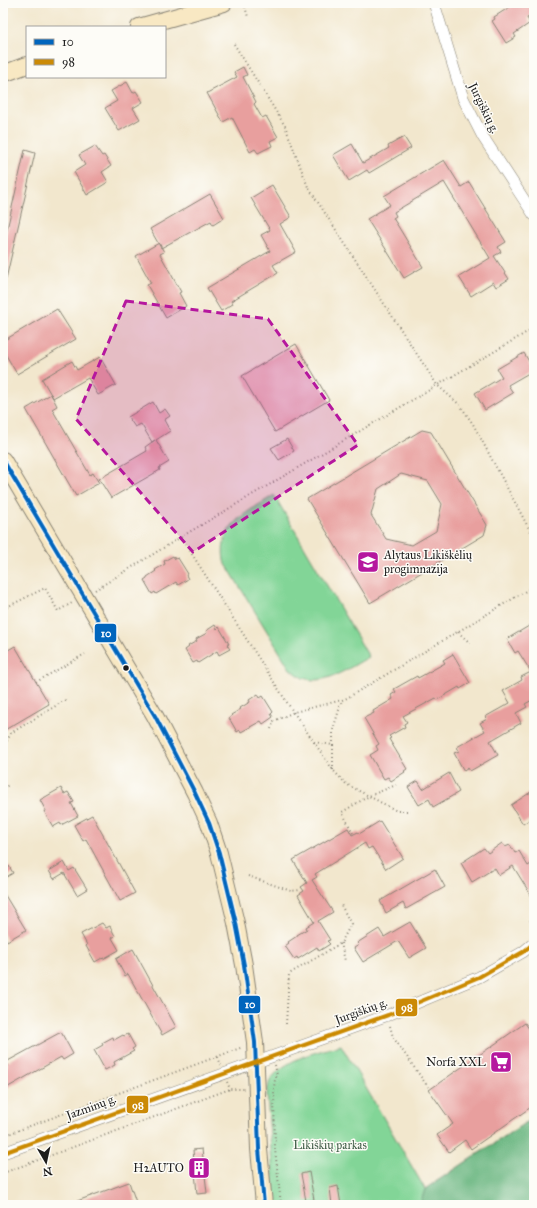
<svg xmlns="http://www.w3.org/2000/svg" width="537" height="1208" font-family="'IM FELL Great Primer',serif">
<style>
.green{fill:#82d597;stroke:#4f785a}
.forest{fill:#69b680;stroke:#42694e}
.building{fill:#e89f9e;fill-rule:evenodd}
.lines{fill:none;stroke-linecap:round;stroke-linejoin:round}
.street-casing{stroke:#878274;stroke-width:12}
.secondary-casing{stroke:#878274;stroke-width:18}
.path{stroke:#878274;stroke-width:2;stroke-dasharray:1 3;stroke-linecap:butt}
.street{stroke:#fff;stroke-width:11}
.secondary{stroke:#f8e8c3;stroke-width:16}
.bus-1-casing{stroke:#fdfcf7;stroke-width:7}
.bus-2-casing{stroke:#fdfcf7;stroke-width:7}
.bus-1{stroke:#0065bd;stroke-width:4}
.bus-2{stroke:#cb8a06;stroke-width:4}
.marked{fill:#b5179e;fill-opacity:0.2;stroke:#b5179e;stroke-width:3;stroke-dasharray:8 5;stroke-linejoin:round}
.bus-dot{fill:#1c1c1c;stroke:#fdfcf7;stroke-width:1.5}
.labels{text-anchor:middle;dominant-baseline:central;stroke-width:3;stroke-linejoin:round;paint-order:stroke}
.street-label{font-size:12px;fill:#1c1c1c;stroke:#fdfcf7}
.poi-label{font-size:12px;fill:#1c1c1c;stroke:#fdfcf7;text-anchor:end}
.park-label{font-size:12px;fill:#405d47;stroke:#fdfcf7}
.line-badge{stroke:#fdfcf7;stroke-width:1.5}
.badge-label{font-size:11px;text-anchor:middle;font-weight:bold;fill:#fff}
</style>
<rect width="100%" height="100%" fill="#fdfcf7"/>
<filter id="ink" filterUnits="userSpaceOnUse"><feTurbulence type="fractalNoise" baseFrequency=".025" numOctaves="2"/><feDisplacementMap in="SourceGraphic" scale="8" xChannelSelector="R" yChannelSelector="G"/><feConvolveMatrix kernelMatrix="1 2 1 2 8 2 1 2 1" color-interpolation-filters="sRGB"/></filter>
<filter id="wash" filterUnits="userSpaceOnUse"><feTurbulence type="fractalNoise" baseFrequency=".012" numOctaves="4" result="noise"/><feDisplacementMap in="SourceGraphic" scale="16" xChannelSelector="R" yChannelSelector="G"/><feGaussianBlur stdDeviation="0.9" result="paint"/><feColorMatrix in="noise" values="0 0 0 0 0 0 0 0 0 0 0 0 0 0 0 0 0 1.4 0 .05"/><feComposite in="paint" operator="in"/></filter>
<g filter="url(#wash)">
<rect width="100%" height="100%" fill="#f2e7cd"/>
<path class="green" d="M274,495L369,657C350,667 326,686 303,678C299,676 294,672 290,669L224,561C218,523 247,513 274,495Z
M341,1045L425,1189L534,1117V1205H275L267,1094C268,1089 268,1083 271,1079C286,1058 318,1052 341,1045Z"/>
<path class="forest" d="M534,1117V1205H420L425,1189Z"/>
<g id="blocks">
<path class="building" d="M516,3H534V14L527,18L530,23L514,34L516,37L506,43L492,21L495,19L494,17Z
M243,67L247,75L243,77L256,102L254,104L262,118L266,116L278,137L270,141L272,146L258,153L255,149L250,152L232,117L223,122L207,93L237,77L234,72Z
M127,82L133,93L136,91L143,102L133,108L140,119L119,131L105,108L117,101L111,91Z
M404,137L411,148L369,173L367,170L349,181L333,155L352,144L363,163L389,148L388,146Z
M95,146L102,156L104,155L111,166L102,172L108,182L87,195L74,172L85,165L79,155Z
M25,150L35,153L6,279H3V247Z
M444,160L461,187L469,182L506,242L498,247L501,252L494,256L509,279L496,287L493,282L471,296L459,277L490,258L444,182L394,212L396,216L393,218L423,267L404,278L367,219L390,205L384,196Z
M272,185L291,217L280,224L296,252L273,265L278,273L231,301L233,304L221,311L207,288L270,251L261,235L270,230L251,198Z
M210,194L224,218L213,225L211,221L161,248L150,229Z
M159,243L164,252L160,254L181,292L179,293L186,306L166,318L147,285L151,283L136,256Z
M57,309L76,339L17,374L3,350V341Z
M296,344L329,400L275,432L242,376Z
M524,353L534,370L508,385L513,393L485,410L475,393L502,377L497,369Z
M100,357L116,385L98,395L88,378L53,398L42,379L72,361L77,370Z
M51,394L57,406L52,409L90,475L93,473L99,483L76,496L26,409Z
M153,402L159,413L165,409L170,416L164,420L170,431L156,440L169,462L159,468L160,470L111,498L99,479L147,451L145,447L155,440L152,442L141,424L135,427L128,417Z
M422,430L431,432L487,525L484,535L370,603L307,499ZM401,474L428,481L442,504L436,531L412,545L386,539L371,515L378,489Z
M287,439L294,451L279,460L271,448Z
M173,556L175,559L178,558L188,574L186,575L188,579L178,585L176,582L156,594L155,592L152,594L144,580L147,578V577L156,571L155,570L165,564L164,561Z
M534,623V699L525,704L527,707L516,713L521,723L490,741L498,755L470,771L468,768L464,771L454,753L459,751L457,747L485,731L480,723L487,719L485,717L510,703L503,691L522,680L521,677L531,672L518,651L515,653L507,639Z
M215,625L217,629L219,627L229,644L227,645L230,649L219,655L217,651L198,663L197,661L193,663L185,650L189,647L188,646L197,641L196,639L207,633L206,631Z
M15,646L49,704L3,731V653Z
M453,654L470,683L460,689L459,687L437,700L436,698L403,716L407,722L404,724L405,727L389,736L391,738L389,739L407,769L404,771L405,772L391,781L388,777L384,779L370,755L378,750L376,746L379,744L364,718L374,713L373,711L393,699L391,695L396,692L394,689L417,676L418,678L445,663L443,660Z
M258,694L260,698L263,696L273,712L271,714L273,717L263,724L261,721L241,732L240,730L237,732L229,718L232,716L231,715L241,709L240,708L250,702L249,700Z
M449,773L459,792L433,807L429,799L419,805L408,787L418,781L423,789Z
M61,788L64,794L68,792L74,802L71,803L78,816L61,825L60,823L53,827L44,811H46L40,800Z
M534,790V817L523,824L511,805Z
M92,815L135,893L120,901L86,839L83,841L74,825Z
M380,821L403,858L386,869L372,847L368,849L365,843L315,874L317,877L312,880L333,912L318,921L330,940L327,941L330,944L319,951L317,947L298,959L297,957L294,959L285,946L289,943L288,942L297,936V935L307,929L306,927L314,922L298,895L304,891L301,887L307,883L293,860L348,828L352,835L358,832L359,834Z
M502,843L505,847L510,845L515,853L519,851L528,866L534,862V900L513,866L499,875L495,868L472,882L461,863L484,848L488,853Z
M64,862L69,871L74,868L87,889L77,895L64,873L54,879L49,871Z
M9,866L13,873L3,879V870Z
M435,869L445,887L406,909L403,903L386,913L380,901Z
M3,892L26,930L7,941L3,933Z
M410,922L426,948L409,958L398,941L363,962L354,948L359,945L357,943L379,929L384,937Z
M102,923L106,928L110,926L115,936L112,938L119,950L103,959L102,958L95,962L86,946L87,945L81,934Z
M133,949L176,1027L162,1035L128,974L125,976L116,959Z
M525,1023L534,1036V1105L471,1149L465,1140L449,1152L437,1135L453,1124L429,1090Z
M61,1032L73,1054L63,1060L61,1057L3,1090V1068L8,1065L6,1062Z
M128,1034L135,1047L132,1049L134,1051L114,1062L115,1065L105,1070L94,1050L103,1045L102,1043L113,1037L114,1040L123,1035L124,1036Z
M202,1149L207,1193L197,1194L193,1150Z
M309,1172L314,1200L306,1201L301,1174Z
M129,1182L137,1205H70L69,1204Z
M338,1186L341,1205H332L330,1188Z"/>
</g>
</g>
<g filter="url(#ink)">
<use href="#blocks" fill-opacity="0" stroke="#878274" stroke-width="1"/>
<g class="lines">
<g class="street-casing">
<path id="street" d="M434,3L463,98L483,137L534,215
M3,1153L388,1015L479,977L523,952L534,943"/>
</g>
<g class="secondary-casing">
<path id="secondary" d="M139,27L224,3
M3,74L27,65
M3,460L155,716L195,793L209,823L219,853L236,923L244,965L255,1042L259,1149L264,1205"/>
</g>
<path class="path" d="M244,3L248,17
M140,7L154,3
M234,44L285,126L308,187L437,385L460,405L473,424L534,538
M181,537L290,707L333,770L346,784L397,811H411
M95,590L181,537L534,328
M3,609L45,588L58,611L72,603
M458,632L470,643
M36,682L85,654
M271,729L274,721L294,712L342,700L347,698L534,586
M314,742L333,745
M3,748L11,733L67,699
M333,770V730L342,700
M3,788L9,785
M353,833L342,812L369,796L396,785
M248,876L291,891L300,890
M530,920L534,925
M341,943L345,961
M286,1024L289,974L341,943L351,924L341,905
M390,1026L393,1037L428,1087
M218,1057L221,1065
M275,1065L277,1075L275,1079L274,1088L275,1149L281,1205
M227,1082L230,1089H244
M3,1136L243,1047
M3,1173L230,1089"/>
<use href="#street" class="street"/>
<use href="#secondary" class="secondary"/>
<g class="bus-1-casing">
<path id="bus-1" d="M3,460L155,716L195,793L209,823L219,853L236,923L244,965L255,1042L259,1149L264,1205"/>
</g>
<g class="bus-2-casing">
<path id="bus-2" d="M3,1153L388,1015L479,977L523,952L534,943"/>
</g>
<use href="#bus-1" class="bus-1"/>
<use href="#bus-2" class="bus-2"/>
</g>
</g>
<path class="marked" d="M126,301L268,319L358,445L193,552L76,419Z"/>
<defs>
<g id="school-square" transform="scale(1.15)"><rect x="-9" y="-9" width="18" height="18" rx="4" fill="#b5179e" stroke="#fdfcf7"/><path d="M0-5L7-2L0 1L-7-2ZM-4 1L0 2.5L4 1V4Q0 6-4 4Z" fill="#fff"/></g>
<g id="supermarket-square" transform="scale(1.15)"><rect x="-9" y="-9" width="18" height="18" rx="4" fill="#b5179e" stroke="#fdfcf7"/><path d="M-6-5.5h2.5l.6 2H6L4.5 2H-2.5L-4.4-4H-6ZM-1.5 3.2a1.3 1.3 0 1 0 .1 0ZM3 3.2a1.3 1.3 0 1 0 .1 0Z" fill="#fff"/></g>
<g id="building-square" transform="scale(1.15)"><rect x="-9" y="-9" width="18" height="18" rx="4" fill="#b5179e" stroke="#fdfcf7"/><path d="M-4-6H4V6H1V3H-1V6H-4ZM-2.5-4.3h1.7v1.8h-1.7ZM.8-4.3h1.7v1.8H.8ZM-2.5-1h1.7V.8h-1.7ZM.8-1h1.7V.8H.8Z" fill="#fff"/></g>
</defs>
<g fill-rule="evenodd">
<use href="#school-square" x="368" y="562"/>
<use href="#supermarket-square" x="501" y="1062"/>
<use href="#building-square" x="199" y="1168"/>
</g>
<circle class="bus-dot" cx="126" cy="668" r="3.5"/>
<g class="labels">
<g class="street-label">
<text transform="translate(484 108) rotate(64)">Jurgiškių g.</text>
<text transform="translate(361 1011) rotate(-20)">Jurgiškių g.</text>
<text transform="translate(91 1107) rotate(-20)">Jazminų g.</text>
</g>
<g class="poi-label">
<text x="384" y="555" text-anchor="start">Alytaus Likiškėlių<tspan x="384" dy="14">progimnazija</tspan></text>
<text x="486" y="1062">Norfa XXL</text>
<text x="184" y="1168">H2AUTO</text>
</g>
<g class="park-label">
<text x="330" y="1145">Likiškių parkas</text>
</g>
</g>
<g class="line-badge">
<rect x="94" y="623" width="23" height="20" rx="4" fill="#0065bd"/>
<rect x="238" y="995" width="23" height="19" rx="4" fill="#0065bd"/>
<rect x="395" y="998" width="23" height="19" rx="4" fill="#cb8a06"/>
<rect x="126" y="1095" width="23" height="19" rx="4" fill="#cb8a06"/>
</g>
<g class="badge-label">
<text x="106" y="637">10</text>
<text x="250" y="1008">10</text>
<text x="407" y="1011">98</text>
<text x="138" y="1109">98</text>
</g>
<rect width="537" height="1208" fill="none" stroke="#fdfcf7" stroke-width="16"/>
<rect x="26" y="26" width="140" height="52" fill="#fdfcf7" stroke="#a3a29f"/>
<rect x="34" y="39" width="20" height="6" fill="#0065bd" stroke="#a3a29f"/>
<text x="62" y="46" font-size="12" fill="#1c1c1c">10</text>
<rect x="34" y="59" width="20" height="6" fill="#cb8a06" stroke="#a3a29f"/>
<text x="62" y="66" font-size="12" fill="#1c1c1c">98</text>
<g transform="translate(46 1162) rotate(171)" stroke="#fdfcf7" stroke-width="3" paint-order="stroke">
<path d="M0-3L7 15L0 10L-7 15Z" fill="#1c1c1c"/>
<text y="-6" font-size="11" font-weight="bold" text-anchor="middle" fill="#1c1c1c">N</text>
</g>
</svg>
